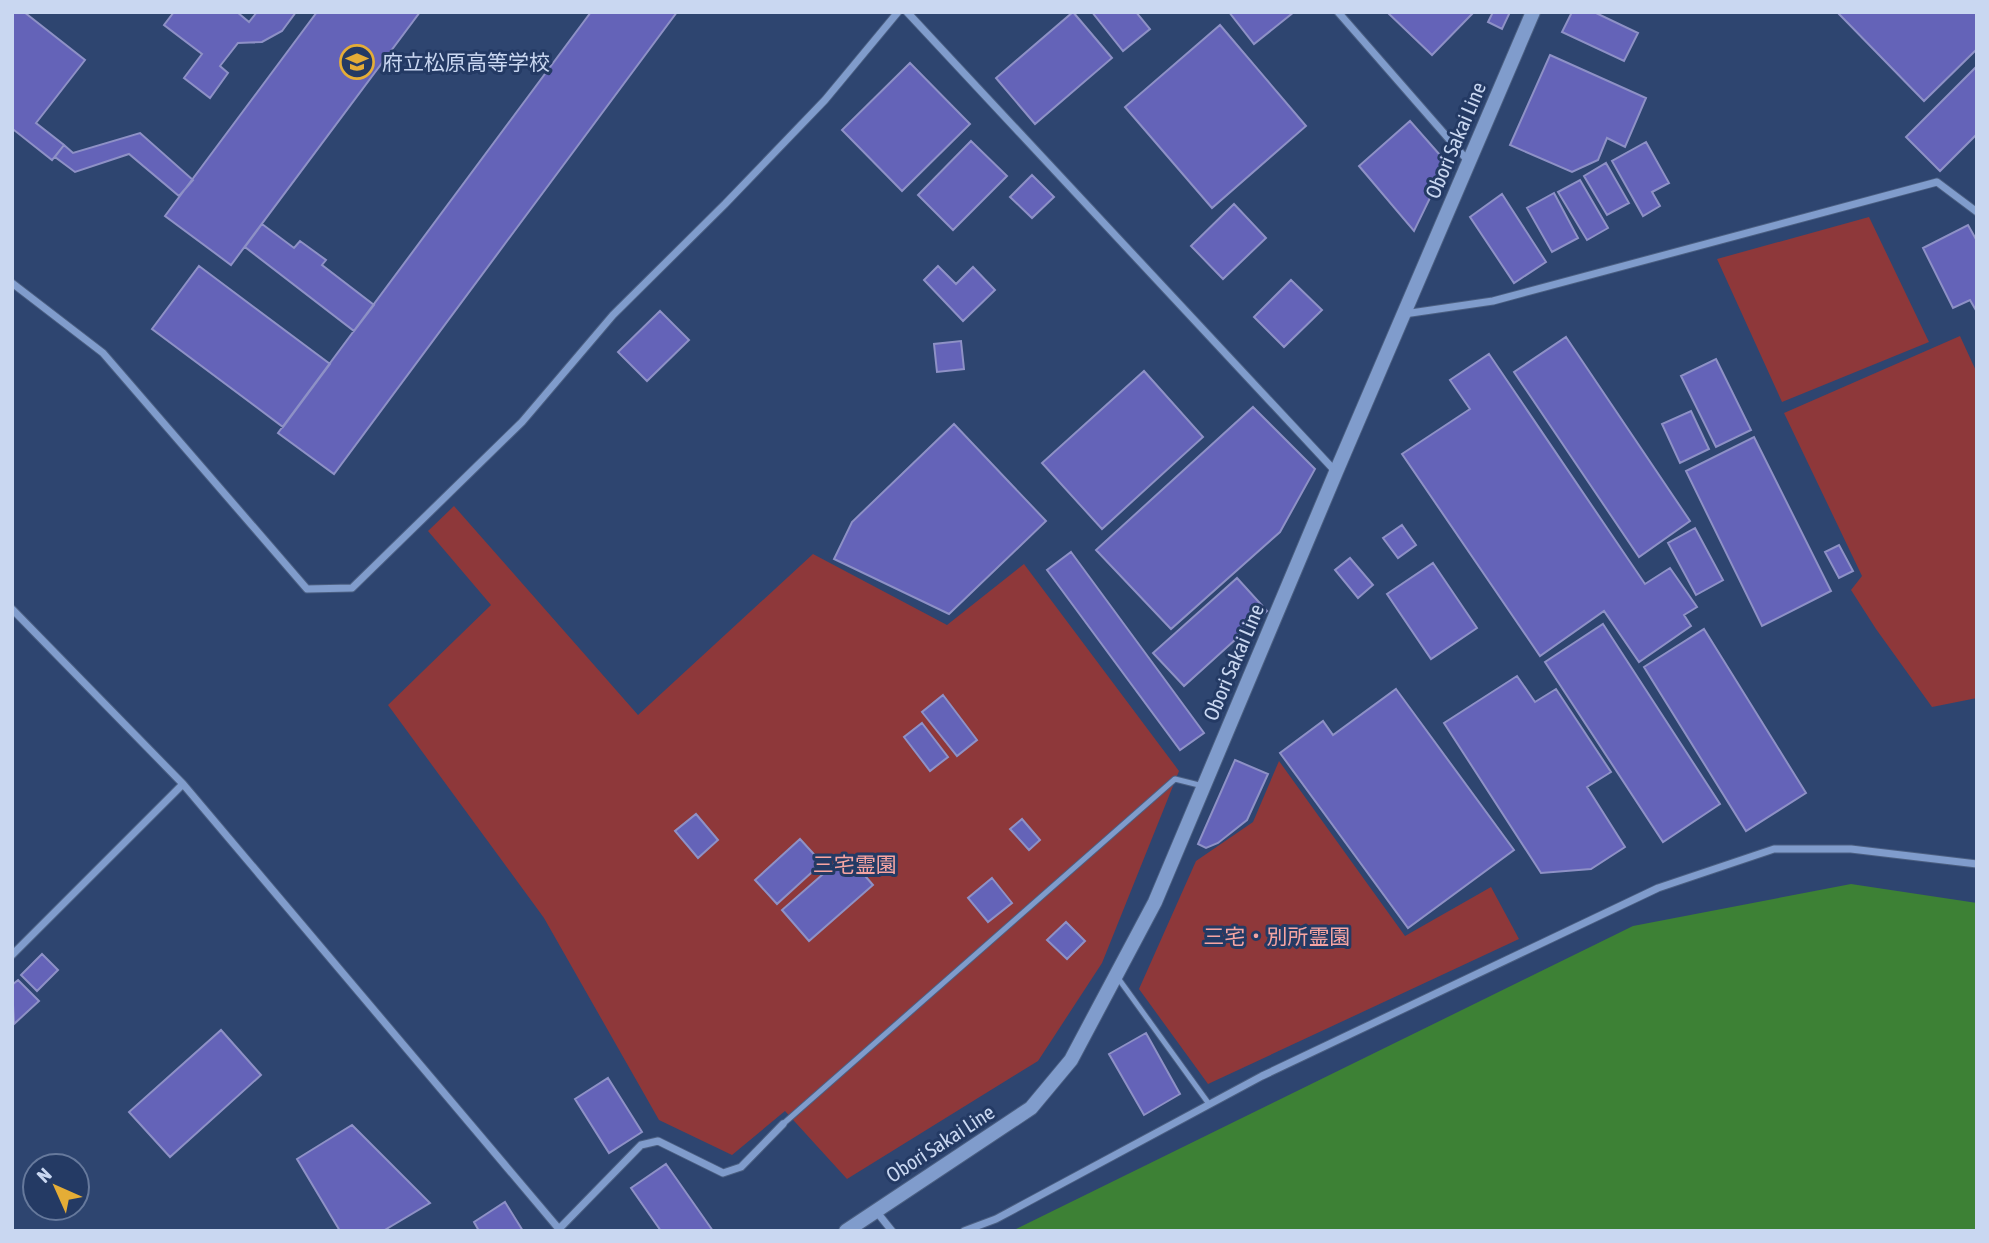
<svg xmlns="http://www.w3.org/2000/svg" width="1989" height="1243" font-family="'Asap Condensed','Noto Sans JP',sans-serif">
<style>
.green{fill:#8e383a}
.water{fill:#3d8135}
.building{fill:#6463b8;stroke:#8e91c6;stroke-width:2}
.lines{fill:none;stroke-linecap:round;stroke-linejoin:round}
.lane-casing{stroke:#4b5f82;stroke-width:7}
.street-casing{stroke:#4b5f82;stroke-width:9}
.secondary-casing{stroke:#4b5f82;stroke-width:16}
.lane{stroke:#809ccc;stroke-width:5}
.street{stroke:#809ccc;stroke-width:7}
.secondary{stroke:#809ccc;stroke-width:14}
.labels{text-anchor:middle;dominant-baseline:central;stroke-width:6;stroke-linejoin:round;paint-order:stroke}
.poi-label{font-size:21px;fill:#c9d7f1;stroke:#243a64;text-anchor:start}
.street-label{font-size:21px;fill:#c9d7f1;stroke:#243a64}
.park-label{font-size:21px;fill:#f6a5a2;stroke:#243a64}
</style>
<rect width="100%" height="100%" fill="#2e4570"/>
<path class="green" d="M1869,217L1929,342L1782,402L1717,259Z
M1960,336L1977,373V698L1932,707L1876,629L1851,590L1862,576L1784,413Z
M454,506L638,715L813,554L947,625L1024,564L1179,771L1102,963L1038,1061L847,1179L785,1111L732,1155L659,1120L544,918L388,705L491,605L428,531Z
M1279,761L1405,936L1491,887L1519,939L1208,1084L1139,989L1196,861L1253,822Z"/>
<path class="water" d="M1851,884L1977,903V1231H1012L1633,926Z"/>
<path class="building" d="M12,12H24L85,60L36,123L64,145L52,160L14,130L12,132Z
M174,12H237L249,22L257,12H296L282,31L262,42L238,43L220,66L228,73L210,98L184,78L202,54L164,25Z
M317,12H420L231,265L165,216Z
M591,12H677L334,474L278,433Z
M1073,12L1112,58L1035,124L996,78Z
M1092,12H1136L1150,29L1123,51Z
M1229,12H1294L1254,44Z
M1387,12H1474L1432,55Z
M1493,12H1510L1502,29L1488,22Z
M1572,12H1594L1638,33L1624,61L1562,32Z
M1837,12H1977V49L1924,101Z
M1220,25L1306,126L1212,208L1125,107Z
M1550,55L1646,98L1625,147L1607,138L1598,160L1572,172L1510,145Z
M910,63L970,124L902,191L842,130Z
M1977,66V134L1940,171L1906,137Z
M1410,121L1447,163L1414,231L1359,166Z
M140,133L193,180L179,196L129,154L75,172L55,157L64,145L73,153Z
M971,141L1007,176L953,230L918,195Z
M1646,142L1669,183L1652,192L1660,206L1643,216L1612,161Z
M1606,163L1629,203L1607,215L1584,176Z
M1032,175L1054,197L1032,218L1010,197Z
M1580,180L1608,228L1587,240L1558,192Z
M1554,193L1578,238L1552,252L1527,208Z
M1502,194L1546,262L1514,283L1470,217Z
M1234,204L1266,238L1223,279L1191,246Z
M262,224L294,248L300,241L326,260L322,265L374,305L354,331L245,247Z
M1968,225L1977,241V312L1970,300L1953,308L1923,248Z
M199,266L330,364L283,427L152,329Z
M938,266L956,284L973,267L995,290L963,321L924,280Z
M1291,280L1322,310L1284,347L1254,317Z
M660,311L689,340L647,381L618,352Z
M1566,337L1690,521L1639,557L1514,372Z
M961,341L964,369L937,372L934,344Z
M1489,354L1645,584L1670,568L1697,607L1684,615L1691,626L1639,662L1604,611L1540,656L1402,454L1470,409L1450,380Z
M1716,359L1751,430L1716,447L1681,376Z
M1144,371L1203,437L1102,529L1042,463Z
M1253,407L1315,469L1280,532L1171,629L1096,550Z
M1691,411L1709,449L1680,463L1662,424Z
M954,424L1046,521L949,614L834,559L852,522Z
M1754,437L1831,591L1762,626L1686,471Z
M1402,525L1416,545L1398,558L1383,538Z
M1695,528L1723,580L1696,595L1668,543Z
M1839,545L1853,571L1839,578L1825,552Z
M1071,552L1204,733L1180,750L1047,570Z
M1350,558L1373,585L1358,598L1335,570Z
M1433,563L1477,628L1431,659L1387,594Z
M1237,578L1267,611L1184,686L1153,653Z
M1603,624L1720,804L1663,842L1545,662Z
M1704,629L1806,793L1746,831L1644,667Z
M1517,676L1535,702L1556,689L1611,772L1587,787L1625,847L1591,869L1541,873L1444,723Z
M1396,689L1514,850L1408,928L1280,753L1323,721L1333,735Z
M943,695L977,740L957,756L922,712Z
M922,723L948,757L930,771L904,737Z
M1235,760L1268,774L1247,820L1218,843L1206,848L1198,844Z
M696,814L718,840L698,858L675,831Z
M1022,819L1040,840L1029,850L1010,829Z
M800,839L822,863L777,904L755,880Z
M846,854L873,885L809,941L782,910Z
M992,878L1012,903L988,922L968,898Z
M1066,922L1085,941L1067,959L1047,940Z
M42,954L58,970L37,991L21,975Z
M18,980L39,1001L14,1024L12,985Z
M221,1030L261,1075L170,1157L129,1112Z
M1146,1033L1180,1094L1144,1115L1109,1054Z
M608,1078L642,1132L609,1153L575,1099Z
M352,1125L430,1203L383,1231H340L297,1159Z
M666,1164L713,1231H661L631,1188Z
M505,1202L523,1231H479L474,1222Z"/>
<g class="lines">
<g class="lane-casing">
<path id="lane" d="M1118,978L1209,1104
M783,1124L1175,779L1203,786"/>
</g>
<g class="street-casing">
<path id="street" d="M907,12L1336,472
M1338,12L1469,162
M12,283L103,353L307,589L352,588L522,422L613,315L725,204L825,100L898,12
M1404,314L1493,301L1937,182L1977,212
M12,609L183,784L559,1229
M12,955L183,784
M876,1211L892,1231
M558,1230L641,1145L658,1141L723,1173L741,1167L783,1124
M964,1231L996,1219L1262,1076L1658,888L1774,849H1851L1977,864"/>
</g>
<g class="secondary-casing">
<path id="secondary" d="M846,1231L1031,1108L1071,1060L1155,902L1336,472L1533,12"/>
</g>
<use href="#lane" class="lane"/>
<use href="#street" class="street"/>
<use href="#secondary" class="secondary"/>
</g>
<defs>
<g id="school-ring" transform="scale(1.75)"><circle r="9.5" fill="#243a64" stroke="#e5ad36" stroke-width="1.5"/><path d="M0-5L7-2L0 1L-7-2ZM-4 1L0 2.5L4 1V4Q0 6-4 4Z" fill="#e5ad36"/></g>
</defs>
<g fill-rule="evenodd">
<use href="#school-ring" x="357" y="62"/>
</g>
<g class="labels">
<g class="poi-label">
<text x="382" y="62">府立松原高等学校</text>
</g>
<g class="street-label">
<text transform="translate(1455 140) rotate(-67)">Obori Sakai Line</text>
<text transform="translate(1233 662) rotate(-67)">Obori Sakai Line</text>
<text transform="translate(940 1143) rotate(-33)">Obori Sakai Line</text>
</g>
<g class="park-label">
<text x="855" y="864">三宅霊園</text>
<text x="1277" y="936">三宅・別所霊園</text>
</g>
</g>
<rect width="1989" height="1243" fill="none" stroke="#c9d7f1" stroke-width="28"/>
<g transform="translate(56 1187) rotate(315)"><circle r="33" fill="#243a64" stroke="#66799c" stroke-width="2"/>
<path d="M0-5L12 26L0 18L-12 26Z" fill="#e5ad36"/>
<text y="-10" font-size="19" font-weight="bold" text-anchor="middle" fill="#c9d7f1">N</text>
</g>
</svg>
